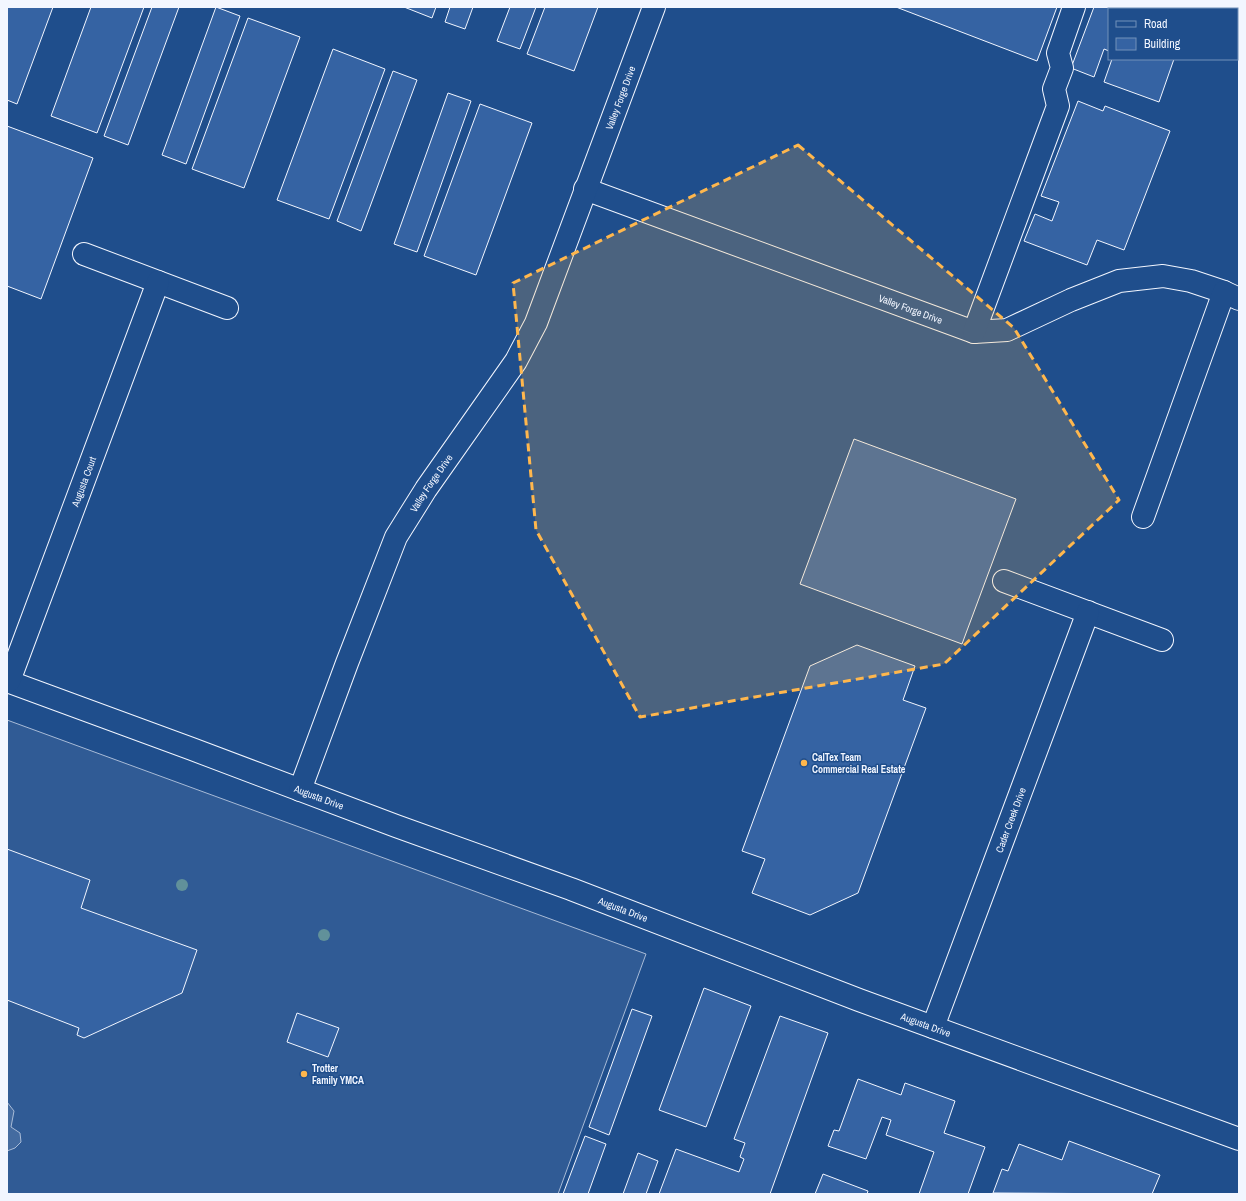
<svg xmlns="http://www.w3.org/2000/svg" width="1246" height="1201" font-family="'Archivo Narrow',sans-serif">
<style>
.built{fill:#305b95;stroke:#a8bbd7}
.water{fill:#446ba0;stroke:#a8bbd7}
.building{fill:#3563a3;stroke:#f2f6ff}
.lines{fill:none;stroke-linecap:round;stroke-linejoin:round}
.minor-casing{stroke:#f2f6ff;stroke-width:24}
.minor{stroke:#1f4e8c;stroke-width:22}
.tree{fill:#61919a}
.marked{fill:#ffb74d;fill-opacity:0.2;stroke:#ffb74d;stroke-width:3;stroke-dasharray:8 5;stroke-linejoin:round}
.poi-dot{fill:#ffb74d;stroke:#1f4e8c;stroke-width:1.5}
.labels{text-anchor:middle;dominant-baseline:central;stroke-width:3;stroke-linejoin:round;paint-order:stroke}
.street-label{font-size:10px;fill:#f2f6ff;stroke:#1f4e8c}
.poi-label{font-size:10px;font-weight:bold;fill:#f2f6ff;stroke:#1f4e8c;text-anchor:start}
</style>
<rect width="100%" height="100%" fill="#1f4e8c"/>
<path class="built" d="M7,720L646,954L558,1194H7Z"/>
<path class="water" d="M7,1102L14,1111L11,1127L20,1133L21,1142L15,1148L7,1151Z"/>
<path class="building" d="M7,7H53L17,104L7,100Z
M91,7H144L97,133L51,116Z
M152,7H179L128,145L104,136Z
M216,7L240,16L186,164L162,155Z
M404,7H436L432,18Z
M450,7H473L465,29L445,22Z
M510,7H536L520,49L497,41Z
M545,7H598L574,71L527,54Z
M896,7H1057L1037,61Z
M1094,7H1193L1192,9H1109V51L1104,49L1094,77L1071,68Z
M248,18L300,37L244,188L192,169Z
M333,49L385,69L329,219L277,200Z
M1112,59H1174L1159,102L1104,82Z
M393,71L417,80L361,231L337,221Z
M448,93L471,101L417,252L394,244Z
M1078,101L1103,111L1105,106L1170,131L1124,250L1097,240L1087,265L1024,241L1035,214L1052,221L1059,202L1041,196Z
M480,104L532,123L476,275L424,256Z
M7,126L93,158L41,299L7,286Z
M854,439L1016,499L962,644L800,584Z
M857,645L915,666L903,700L926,708L858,893L810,915L752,893L765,859L742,851L810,666Z
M7,849L90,880L81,908L197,950L182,993L84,1038L77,1035L79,1028L7,1000Z
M704,988L751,1006L706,1127L659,1110Z
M632,1009L652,1016L609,1135L589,1127Z
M297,1013L339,1028L328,1057L287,1042Z
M780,1016L828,1033L770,1194H659L676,1149L739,1172L744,1159L740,1157L745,1143L734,1139Z
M858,1079L901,1095L905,1083L955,1101L944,1133L985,1147L968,1194H919L934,1152L886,1135L891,1120L882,1117L866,1159L828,1146L834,1130L839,1131Z
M585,1136L606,1144L588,1194H563Z
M1069,1141L1160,1175L1152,1194L993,1193L1002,1169L1008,1171L1019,1144L1062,1160Z
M638,1153L658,1161L646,1194H623Z
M823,1174L868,1191L867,1194H815Z"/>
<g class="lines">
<g class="minor-casing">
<g id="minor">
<path id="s1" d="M585,189L974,332L1007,330L1071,300L1119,281L1163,276L1191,281L1224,292L1239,299"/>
<path d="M84,254L227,308"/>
<path d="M974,332L1058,106L1054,89L1062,68L1058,53L1074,7"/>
<path d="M1143,517L1224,292"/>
<path d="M1004,581L1162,640"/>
<path id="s2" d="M7,681L192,749L396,826L571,889L859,1000L1239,1139"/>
<path id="s3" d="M9,681L158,282"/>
<path id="s4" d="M300,790L347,663L396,537L426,489L516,361L536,323L654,7"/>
<path id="s5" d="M933,1027L1088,612"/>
</g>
</g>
<use href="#minor" class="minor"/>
</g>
<g class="tree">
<circle cx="182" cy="885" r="6"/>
<circle cx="324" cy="935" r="6"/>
</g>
<path class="marked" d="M798,145L1014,328L1119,500L944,664L640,717L536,530L513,283Z"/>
<g class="poi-dot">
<circle cx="804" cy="763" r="4"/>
<circle cx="304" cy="1074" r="4"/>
</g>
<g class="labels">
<g class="street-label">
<text stroke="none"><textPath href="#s4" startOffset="767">Valley Forge Drive</textPath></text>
<text stroke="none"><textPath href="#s1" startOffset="347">Valley Forge Drive</textPath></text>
<text stroke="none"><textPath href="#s3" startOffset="213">Augusta Court</textPath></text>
<text stroke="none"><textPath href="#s4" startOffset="335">Valley Forge Drive</textPath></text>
<text stroke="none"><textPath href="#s2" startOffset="333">Augusta Drive</textPath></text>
<text stroke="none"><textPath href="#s5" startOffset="221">Cader Creek Drive</textPath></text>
<text stroke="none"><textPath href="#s2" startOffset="657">Augusta Drive</textPath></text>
<text stroke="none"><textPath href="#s2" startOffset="981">Augusta Drive</textPath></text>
</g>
<g class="poi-label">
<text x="812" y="757">CalTex Team<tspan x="812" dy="12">Commercial Real Estate</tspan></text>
<text x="312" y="1068">Trotter<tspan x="312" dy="12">Family YMCA</tspan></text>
</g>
</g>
<rect width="1246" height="1201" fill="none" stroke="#f2f6ff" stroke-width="16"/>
<rect x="1108" y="8" width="130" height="52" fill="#1f4e8c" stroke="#7391ba"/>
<rect x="1116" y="21" width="20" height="6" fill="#1f4e8c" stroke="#7391ba"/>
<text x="1144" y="28" font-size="12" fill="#f2f6ff">Road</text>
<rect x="1116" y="38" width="20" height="12" fill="#3563a3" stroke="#7391ba"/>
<text x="1144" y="48" font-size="12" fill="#f2f6ff">Building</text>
</svg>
